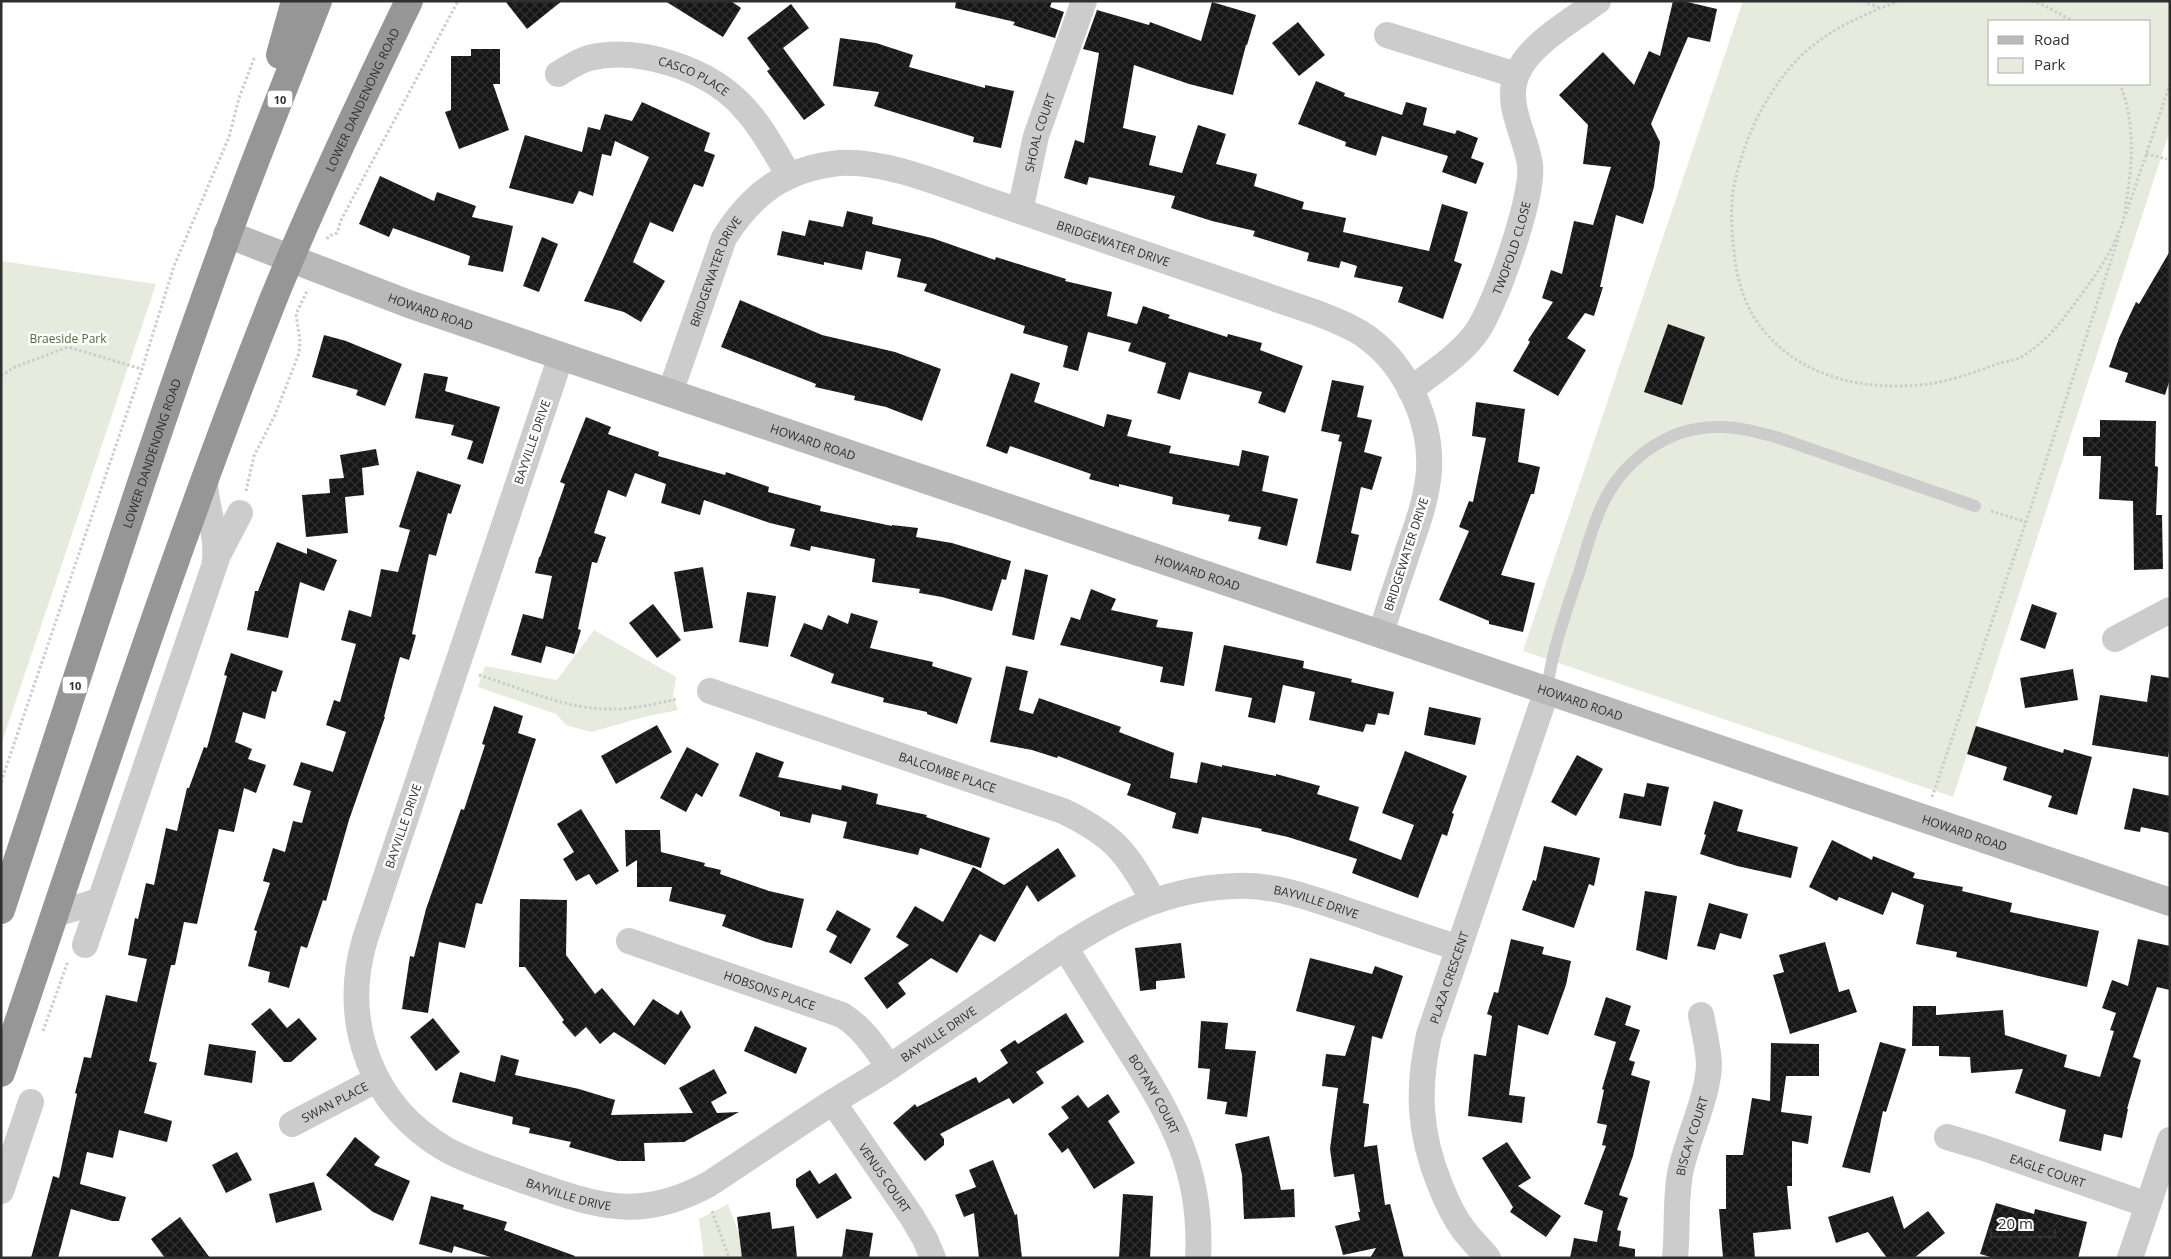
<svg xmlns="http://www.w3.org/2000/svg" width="2171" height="1259" font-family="'Open Sans',sans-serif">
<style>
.green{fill:#e6ebde;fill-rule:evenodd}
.building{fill:url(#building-cross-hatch)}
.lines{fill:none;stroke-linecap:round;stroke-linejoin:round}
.path{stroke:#ccc;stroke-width:3;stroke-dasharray:2.5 2.5;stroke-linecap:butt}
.lane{stroke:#ccc;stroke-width:12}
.street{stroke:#ccc;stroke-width:26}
.secondary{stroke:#b9b9b9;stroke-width:28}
.highway{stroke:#969696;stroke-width:28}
.labels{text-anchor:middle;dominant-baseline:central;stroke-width:5;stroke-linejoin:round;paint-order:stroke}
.shield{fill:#fff;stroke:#6d6d6d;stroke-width:1}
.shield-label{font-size:11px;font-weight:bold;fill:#2f2f2f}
.street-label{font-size:12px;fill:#2f2f2f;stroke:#fff}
.park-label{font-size:12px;fill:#55683f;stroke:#fff}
</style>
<defs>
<pattern id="building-cross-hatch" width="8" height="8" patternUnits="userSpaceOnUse" patternTransform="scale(1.25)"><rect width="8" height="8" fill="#161616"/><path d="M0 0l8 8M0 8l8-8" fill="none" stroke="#303030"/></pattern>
</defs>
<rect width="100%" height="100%" fill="#fff"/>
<path class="green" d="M1743,1H2170V130L1953,797L1523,651ZM1990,21H2150V84H1990Z
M1,261L156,284L1,745Z
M594,630L676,677L673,696L678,710L644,717L591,732L566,725L556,714L478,687L485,666L557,680Z
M728,1204L748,1258H704L699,1219Z"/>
<path class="building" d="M505,1H562L527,29Z
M665,1H731L741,8L723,37Z
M956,1H1052L1050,7L1064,12L1055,38L1013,25L1015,22L955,8Z
M1673,1H1683L1717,9L1710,42L1688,37L1651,124L1660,142L1654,187L1643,224L1616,215L1600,287H1603L1594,316L1585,313L1567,338L1586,350L1558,396L1513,371L1530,342L1528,340L1553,302L1542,298L1551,270L1562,274L1574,221L1593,225L1611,167L1583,164L1588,125L1559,95L1603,52L1634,85L1649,51L1660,56Z
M1212,2L1256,15L1247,45H1246L1233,95L1189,84L1134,65L1123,128L1156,136L1149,165L1182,173L1198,125L1226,134L1216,164L1257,174L1254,186L1304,202L1302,209L1346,218L1343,232L1429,251L1442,204L1468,212L1454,261L1462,264L1443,319L1398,302L1403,287L1354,277L1357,266L1341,261L1339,268L1307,261L1309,253L1253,236L1255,231L1212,221L1171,208L1175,196L1089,177L1087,185L1064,178L1075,140L1084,143L1099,53L1083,49L1097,10L1149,25L1150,22L1201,41Z
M791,4L809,28L783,48L825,105L804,120L767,71L770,69L747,38Z
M1298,22L1325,55L1299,76L1272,43Z
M840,38L876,43L913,55L909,67L985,88V85L1014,91L1001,148L973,142L974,137L874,106L879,92L833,86Z
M471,49H500V84H493L509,130L459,149L445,112L451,110V56H471Z
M1316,81L1345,93L1344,96L1402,115L1406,102L1427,108L1423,125L1455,134L1457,130L1478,138L1471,158L1484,163L1476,184L1442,172L1448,156L1382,136L1376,156L1345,146L1346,142L1298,124Z
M642,102L710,133L704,151L715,155L703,187L694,184L673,232L650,222L633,262L665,281L641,322L624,312L584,301L649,157L615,141L611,156L602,154L593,196L579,191L573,204L509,188L525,135L582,152L588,127L600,130L605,114L632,121Z
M380,176L434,201L437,192L476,206L472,217L513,226L503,272L468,265L470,256L393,228L389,237L359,224Z
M847,211L873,217L872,224L932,238L995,260L996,257L1066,279L1065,281L1112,292L1107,316L1137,324L1143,306L1170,315L1168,318L1227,337L1228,334L1262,343L1260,350L1303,366L1285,413L1258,403L1262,392L1189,372L1180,400L1157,393L1166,363L1128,351L1131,343L1088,332L1078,371L1063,367L1068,346L1023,333L1025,326L924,291L927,284L897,277L901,259L866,251L862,270L824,262V265L777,255L782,231L805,236L809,220L843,227Z
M542,237L558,244L539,292L523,286Z
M2170,251V379L2165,395L2125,382L2128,373L2109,367L2119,338L2136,302L2139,304Z
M740,300L822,335L895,352L941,369L922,421L886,407L854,400L855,396L815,387L816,384L721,347Z
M1668,324L1705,337L1682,405L1644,392Z
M324,335L346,341L402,364L385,406L356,395L358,390L312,377Z
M424,373L448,377L445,391L500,407L483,464L467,459L473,441L451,435L454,425L415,418Z
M1011,373L1040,383L1034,402L1104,427L1107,414L1132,420L1127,436L1171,446L1169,453L1239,466L1242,450L1269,456L1262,491L1298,499L1287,546L1258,539L1261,527L1228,521L1230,515L1172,504L1173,497L1119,484V487L1089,479L1091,474L1010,446L1007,454L986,446Z
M1332,380L1364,386L1357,417L1372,420L1364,452L1382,457L1372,490L1361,487L1351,533L1359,535L1351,571L1316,563L1342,442L1338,441L1340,435L1321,431Z
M1476,402L1525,409L1518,462L1540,467L1534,494H1531L1501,575L1535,583L1523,632L1489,624V621L1439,600L1469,531L1459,527L1469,501L1473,502L1486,438L1472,436Z
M586,417L611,427L608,434L659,452L658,456L725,475L726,472L769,487L768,492L821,506L820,511L892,526V525L918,528L916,537L952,543L1011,561L1006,580L1002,579L992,611L942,597L919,593L920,589L872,582L875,559L811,546L810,551L790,546L795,529L770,523L704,500L700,515L661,503L666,484L635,473L626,497L608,490L594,533L606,537L597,563L592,562L578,629L581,630L574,654L546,646L541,663L511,655L523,614L543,619L552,576L535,573L539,557H540L565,484L560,482Z
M2100,420L2156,421L2155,466L2158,467L2156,515H2162L2163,569L2134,570L2133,501L2099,499L2101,456H2083V437H2100Z
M376,449L379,465L362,468L364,495L345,497L348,533L306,537L302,495L330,493L329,479L344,478L340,455Z
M417,471L461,485L451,514L448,513L436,556L429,554L412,634L416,635L409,660L400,657L384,717H385L349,820L326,901L323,900L307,948L301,946L289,988L268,982L270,972L248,966L257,931L254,930L270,883L263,881L273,848L285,852L293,821L302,823L311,791L293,785L301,762L333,772L346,732L326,725L334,700L340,702L356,644L341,640L349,610L371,617L381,569L398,572L410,530L399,527Z
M277,542L307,554V548L337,560L324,591L300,582L288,638L247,630L255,591H258Z
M703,567L713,628L684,632L674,572Z
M1025,569L1048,575L1034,640L1012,635Z
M1091,589L1116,599L1111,610L1158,620L1156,627L1193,632L1184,686L1160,682L1163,667L1060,645L1071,617L1080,620Z
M747,592L776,596L768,647L739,642Z
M653,604L681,640L657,658L629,623Z
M2032,604L2057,613L2045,649L2020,640Z
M851,613L878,621L870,648L933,662L932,666L972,678L957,724L927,714V712L883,702L884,698L831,683L834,674L790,656L804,623L822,630L828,615L848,624Z
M1224,645L1304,661L1303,668L1352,679L1351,682L1394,692L1389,715L1378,713L1375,725L1366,724L1363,732L1309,720L1315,692L1283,685L1275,723L1248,717L1252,698L1215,691Z
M231,653L283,671L276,692L272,691L265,719L243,712L235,742L252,749L248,759L266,765L256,793L244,788L234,832L219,829L197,924L184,922L175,965H171L149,1061L157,1063L144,1113L172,1121L167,1142L119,1130L113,1158L87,1152L80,1184L126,1197L119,1221H112L71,1209L58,1258H31L53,1176L59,1178L77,1094L75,1093L84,1057L91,1058L106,995L137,1002L147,959L128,955L135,918L138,919L146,883L154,885L166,828L177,831L187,788H189L204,747L207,748L227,676L224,675Z
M1006,666L1028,671L1019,710L1033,714L1039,698L1121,727L1119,732L1174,753L1170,778L1197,783L1201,762L1222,767V765L1276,776V774L1320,786L1317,794L1359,807L1349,840L1401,860L1414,825L1382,813L1405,751L1467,776L1452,813L1454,814L1447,836L1442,834L1418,898L1352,873L1357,859L1288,837L1261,831L1262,829L1202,817L1198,834L1172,828L1176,813L1127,795L1131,784L1058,756L1057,758L1032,750L990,742Z
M2073,669L2078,700L2025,708L2020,678Z
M2151,675L2170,678V745L2168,757L2092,745L2100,695L2147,702Z
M494,706L523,716L518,733L536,739L482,904L476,903L465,948L439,942L428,1013L402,1009L410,956L414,957L426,909L461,809L464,810L485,745L482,744Z
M1429,707L1481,718L1475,745L1424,735Z
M657,725L672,752L616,784L601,756Z
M1976,726L2063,753L2064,749L2092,757L2077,815L2048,807L2052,796L2003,780L2007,767L1967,754Z
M687,747L719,764L702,797L696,793L686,812L660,798Z
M756,752L784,762L778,777L841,790L842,785L878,794L876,804L927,815L926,817L990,838L981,868L920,848L918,855L843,838L847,822L812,814L810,823L780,816V812L739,796Z
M1577,755L1603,769L1576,816L1551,802Z
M1647,783L1669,787L1661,826L1619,818L1624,793L1644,797Z
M2133,788L2170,796V833L2141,827L2140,832L2124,829Z
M1714,801L1743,810L1737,831L1798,847L1791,878L1737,866L1700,854L1706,835L1704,834Z
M581,809L619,871L596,885L589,874L576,881L563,859L574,852L557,824Z
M625,830H660L661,852L705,863L704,866L721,870L720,874L769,891L804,899L792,948L766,942L722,926L726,915L669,901L672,887H637V860L626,867Z
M1832,840L1872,860L1873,856L1915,873L1913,878L1963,887L1962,891L2012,903L2010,912L2099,931L2087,987L1956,957L1957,952L1916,944L1924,905L1892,892L1883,915L1839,897L1837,901L1809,887Z
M1544,846L1600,858L1594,886L1589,884L1574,928L1522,910L1533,880L1536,881Z
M1058,848L1076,876L1038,902L1027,885L995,942L980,934L957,973L931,958L898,983L906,994L887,1009L864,978L909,945L896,937L915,906L943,922L973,867L1004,885Z
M1645,891L1677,896L1667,960L1636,950Z
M520,899L567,900L566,955L595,994L602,988L634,1026L653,999L678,1015L681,1010L691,1027L665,1065L614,1032L600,1044L586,1027L575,1037L562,1022L564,1020L525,967H519Z
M1709,903L1748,914L1741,939L1720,933L1715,950L1697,946Z
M837,910L871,929L851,964L829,952L837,936L826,930Z
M1511,939L1544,947L1542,954L1571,961L1566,985L1548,1035L1518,1025L1509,1095L1525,1097L1522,1123L1468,1116L1474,1054L1486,1056L1492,1016L1487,1014L1494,992L1498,993Z
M2138,939L2170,946V990L2157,987L2133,1057L2141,1060L2127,1109H2128L2122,1138L2104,1134L2101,1151L2059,1141L2066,1110L2015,1093L2023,1069L1971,1073L1970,1057L1939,1056V1046H1912L1913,1006H1936V1015L2003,1010L2005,1035L2067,1055L2064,1067L2100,1077L2114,1031L2110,1030L2116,1013L2102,1008L2112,980L2128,986Z
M1825,942L1839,992L1849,989L1857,1012L1790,1034L1773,975L1784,972L1779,955Z
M1181,943L1185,978L1156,981V989L1140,991L1135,948Z
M1310,958L1372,974L1375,966L1403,976L1382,1039L1372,1036L1363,1103L1369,1104L1364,1147L1377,1145L1385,1205L1390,1204L1404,1258H1370L1376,1248L1343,1255L1335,1226L1360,1220L1358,1212H1360L1354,1174L1334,1177L1330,1149L1338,1088L1322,1086L1326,1054L1345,1056L1355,1026L1296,1011Z
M1606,997L1631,1006L1625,1025L1640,1030L1629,1060L1635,1062L1631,1075L1650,1081L1633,1156L1619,1195L1628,1198L1617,1230L1621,1231L1619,1246L1635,1249V1258H1570L1574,1238L1597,1242L1603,1211L1584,1204L1606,1146L1602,1145L1607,1125L1597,1123L1604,1090L1602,1089L1616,1042L1594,1035Z
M270,1008L287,1028L299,1018L317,1039L291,1062H284L251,1024Z
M1066,1013L1084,1042L1036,1072L1044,1083L1013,1104L1009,1098L940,1134L944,1139V1145L925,1161L893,1123L915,1104L917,1107L976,1077L979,1083L1008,1063L1000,1050L1015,1040L1018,1044Z
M433,1018L460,1052L436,1071L410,1037Z
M1201,1021L1228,1023L1225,1049L1256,1051L1247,1117L1225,1114L1227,1102L1207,1099L1210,1069L1198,1068Z
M755,1026L807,1048L796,1074L744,1051Z
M1880,1042L1906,1049L1886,1112L1883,1111L1870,1173L1842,1167Z
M1771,1043L1819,1044V1076H1786L1781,1112L1812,1116L1808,1144L1792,1141V1186H1787L1791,1229L1753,1233L1755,1258H1723L1719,1209H1726V1155H1743L1752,1098L1770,1101Z
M209,1044L256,1051L252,1083L204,1075Z
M501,1055L519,1060L515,1075L579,1089L615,1100L611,1115L693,1113L679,1088L714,1069L727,1093L711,1102L717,1113L739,1112L684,1142L644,1143L645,1161H618L569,1147L571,1142L529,1133L530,1128L512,1124L513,1117L452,1102L460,1072L495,1082Z
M1108,1094L1120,1112L1108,1121L1135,1163L1094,1189L1068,1148L1062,1153L1048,1134L1069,1118L1061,1107L1078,1095L1088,1108Z
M1269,1136L1281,1190L1294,1189L1295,1217L1244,1219L1242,1175L1235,1144Z
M355,1137L380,1157L374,1165L410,1181L393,1221L373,1212L326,1175Z
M1507,1142L1531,1178L1518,1186L1561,1216L1546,1237L1510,1212L1513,1207L1482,1158Z
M237,1152L252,1180L226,1193L212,1165Z
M993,1160L1015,1215L1017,1214L1022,1258H979L974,1213L964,1217L955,1195L976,1187L969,1170Z
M810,1170L819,1184L836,1173L852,1198L817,1219L796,1186V1179Z
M314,1182L322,1210L276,1223L269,1194Z
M1123,1194L1153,1196L1150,1258H1119Z
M431,1196L464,1205L463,1209L507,1222L504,1230L575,1256L574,1258H494L454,1246L452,1253L419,1244Z
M1893,1196L1904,1229L1928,1211L1945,1233L1914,1258H1887L1868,1232L1836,1243L1828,1217Z
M1996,1203L2034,1214L2035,1209L2087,1222L2078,1258H1994L1980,1254Z
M770,1212L772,1229L794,1226L797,1258H742L737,1217Z
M180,1217L210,1258H165L151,1239Z
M846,1229L873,1233L869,1258H842Z"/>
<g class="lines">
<path class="path" d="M1863,1L1880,8
M1899,1C1862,15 1823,32 1795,62C1763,97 1741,145 1733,192C1730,212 1732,233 1734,252C1737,281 1745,308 1764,331C1802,377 1862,390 1919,385C1946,383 1972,373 1997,364C2004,361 2014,361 2021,357C2051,340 2069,311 2089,284C2102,267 2113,247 2121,227C2124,220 2125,211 2126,203C2133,163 2135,122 2120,84
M2032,1L2045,6L2073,21
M2146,154L2167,159
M2126,214L2170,84
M327,239L329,236L337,233L341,220L458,1
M1,376L15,367L68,347L142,369
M246,491L254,456L275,415L299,353L300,341L296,314L308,289
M1991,511L2026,522
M479,675C521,688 565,709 609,709C631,710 655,704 677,699
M1,782L142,369L174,266L229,137L239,98L255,56
M1932,797L2026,522L2119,236
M43,1031L68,961
M712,1211L729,1258"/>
<path class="lane" d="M1547,690C1552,650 1566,612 1579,573C1585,554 1590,534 1598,515C1617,465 1664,426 1720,427C1739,427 1757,432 1776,437L1975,506"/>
<g class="street">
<path d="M1387,35L1516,75"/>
<path id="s1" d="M558,74C568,68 578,61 589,58C639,46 711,69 745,109C763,128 775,153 789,175"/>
<path id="s2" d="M1020,211L1036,136L1084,1"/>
<path id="s3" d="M561,356L365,939C340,1022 371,1107 447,1150C473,1164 501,1172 528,1182C597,1206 640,1222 709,1184C750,1157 791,1129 833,1102C853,1089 874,1078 894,1064C935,1036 976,1008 1017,980C1087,932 1146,889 1235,886C1277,884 1316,900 1355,913C1390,925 1424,937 1459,948"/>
<path id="s4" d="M1410,390C1433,372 1459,356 1476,333C1495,307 1534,197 1530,165C1526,135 1504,104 1517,74C1529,44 1573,20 1598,1"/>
<path id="s5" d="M670,393L724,238C752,193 785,169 839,163C886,159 953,189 999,204C1105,240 1211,276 1317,313C1334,320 1352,326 1368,338C1407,367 1432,422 1429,471C1427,497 1418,523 1409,548C1400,576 1389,605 1381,634"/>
<path d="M205,477C204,505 218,531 215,560"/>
<path d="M2115,639L2170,610"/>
<path id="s6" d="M710,691L1063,811C1115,836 1126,852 1153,900"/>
<path d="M55,914L99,901"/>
<path id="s7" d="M629,941L842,1015C863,1028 875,1047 889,1067"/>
<path d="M85,945L218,555L240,513"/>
<path id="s8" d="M1065,947C1085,980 1105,1012 1126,1045C1171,1116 1203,1170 1198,1258"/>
<path id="s9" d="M833,1102L912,1217L925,1239L933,1258"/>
<path id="s10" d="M292,1124L376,1080"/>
<path id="s11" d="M1947,1137L1984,1148L2148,1205"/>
<path d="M1,1191L31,1102"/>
<path id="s12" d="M1488,1258C1480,1248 1470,1239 1463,1229C1453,1216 1446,1200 1440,1185C1419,1133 1417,1089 1429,1035L1547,690"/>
<path id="s13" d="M1675,1258C1678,1230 1675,1202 1680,1174C1686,1140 1709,1097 1709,1063C1708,1047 1704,1031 1701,1015"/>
<path d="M2130,1258L2170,1140"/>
</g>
<path class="secondary" id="s14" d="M227,234L409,304L561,356L2170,902"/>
<g class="highway">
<path d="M280,55L295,1"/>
<path id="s15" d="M1,910C76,684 147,455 229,231C257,154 288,78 318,1"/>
<path id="s16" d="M1,1073C89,815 172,554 273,300C314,199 361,100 409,1"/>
</g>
</g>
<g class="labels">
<g class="shield">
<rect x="267.5" y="90.5" width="25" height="17" rx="4"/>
<rect x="62.5" y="676.5" width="25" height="17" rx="4"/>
</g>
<g class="shield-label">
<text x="280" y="99">10</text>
<text x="75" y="685">10</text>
</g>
<g class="street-label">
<text stroke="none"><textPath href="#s1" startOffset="144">CASCO PLACE</textPath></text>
<text stroke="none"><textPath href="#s16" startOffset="1039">LOWER DANDENONG ROAD</textPath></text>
<text stroke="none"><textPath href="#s2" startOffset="81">SHOAL COURT</textPath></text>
<text stroke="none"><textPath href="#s5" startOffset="594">BRIDGEWATER DRIVE</textPath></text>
<text stroke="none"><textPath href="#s4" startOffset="180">TWOFOLD CLOSE</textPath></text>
<text stroke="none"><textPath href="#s5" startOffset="130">BRIDGEWATER DRIVE</textPath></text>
<text stroke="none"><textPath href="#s14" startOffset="218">HOWARD ROAD</textPath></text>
<text transform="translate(532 442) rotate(-71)">BAYVILLE DRIVE</text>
<text stroke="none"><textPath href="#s14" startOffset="622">HOWARD ROAD</textPath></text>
<text stroke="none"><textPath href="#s15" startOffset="481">LOWER DANDENONG ROAD</textPath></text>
<text transform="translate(1406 554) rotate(-72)">BRIDGEWATER DRIVE</text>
<text stroke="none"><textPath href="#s14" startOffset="1028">HOWARD ROAD</textPath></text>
<text stroke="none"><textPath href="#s14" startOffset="1432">HOWARD ROAD</textPath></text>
<text stroke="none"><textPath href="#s6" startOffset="251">BALCOMBE PLACE</textPath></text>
<text transform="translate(403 826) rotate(-71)">BAYVILLE DRIVE</text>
<text stroke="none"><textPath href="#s14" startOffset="1838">HOWARD ROAD</textPath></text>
<text stroke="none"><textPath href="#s3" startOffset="1830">BAYVILLE DRIVE</textPath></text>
<text stroke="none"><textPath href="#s12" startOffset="302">PLAZA CRESCENT</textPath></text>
<text stroke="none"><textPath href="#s7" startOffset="149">HOBSONS PLACE</textPath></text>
<text stroke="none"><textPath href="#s3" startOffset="1410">BAYVILLE DRIVE</textPath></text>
<text stroke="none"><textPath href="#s8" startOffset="172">BOTANY COURT</textPath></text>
<text stroke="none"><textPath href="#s10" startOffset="48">SWAN PLACE</textPath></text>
<text stroke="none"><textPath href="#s13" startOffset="124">BISCAY COURT</textPath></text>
<text stroke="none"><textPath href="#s11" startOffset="106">EAGLE COURT</textPath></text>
<text stroke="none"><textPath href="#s9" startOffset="92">VENUS COURT</textPath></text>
<text stroke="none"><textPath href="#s3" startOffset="990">BAYVILLE DRIVE</textPath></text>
</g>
<g class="park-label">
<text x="68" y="338">Braeside Park</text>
</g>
</g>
<rect width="2171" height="1259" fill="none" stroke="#2f2f2f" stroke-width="5"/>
<rect x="1988" y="20" width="162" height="65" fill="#ffffff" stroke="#acacac"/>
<rect x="1998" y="36" width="25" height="8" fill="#b9b9b9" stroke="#acacac"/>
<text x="2034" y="45" font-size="15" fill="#2f2f2f">Road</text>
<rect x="1998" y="58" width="25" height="15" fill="#e6ebde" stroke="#acacac"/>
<text x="2034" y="70" font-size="15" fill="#2f2f2f">Park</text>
<path d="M1991 1229v8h64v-8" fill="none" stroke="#2f2f2f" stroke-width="2.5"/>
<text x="1998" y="1229" font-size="15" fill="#2f2f2f" stroke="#ffffff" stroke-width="4" paint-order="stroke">20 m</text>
</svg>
